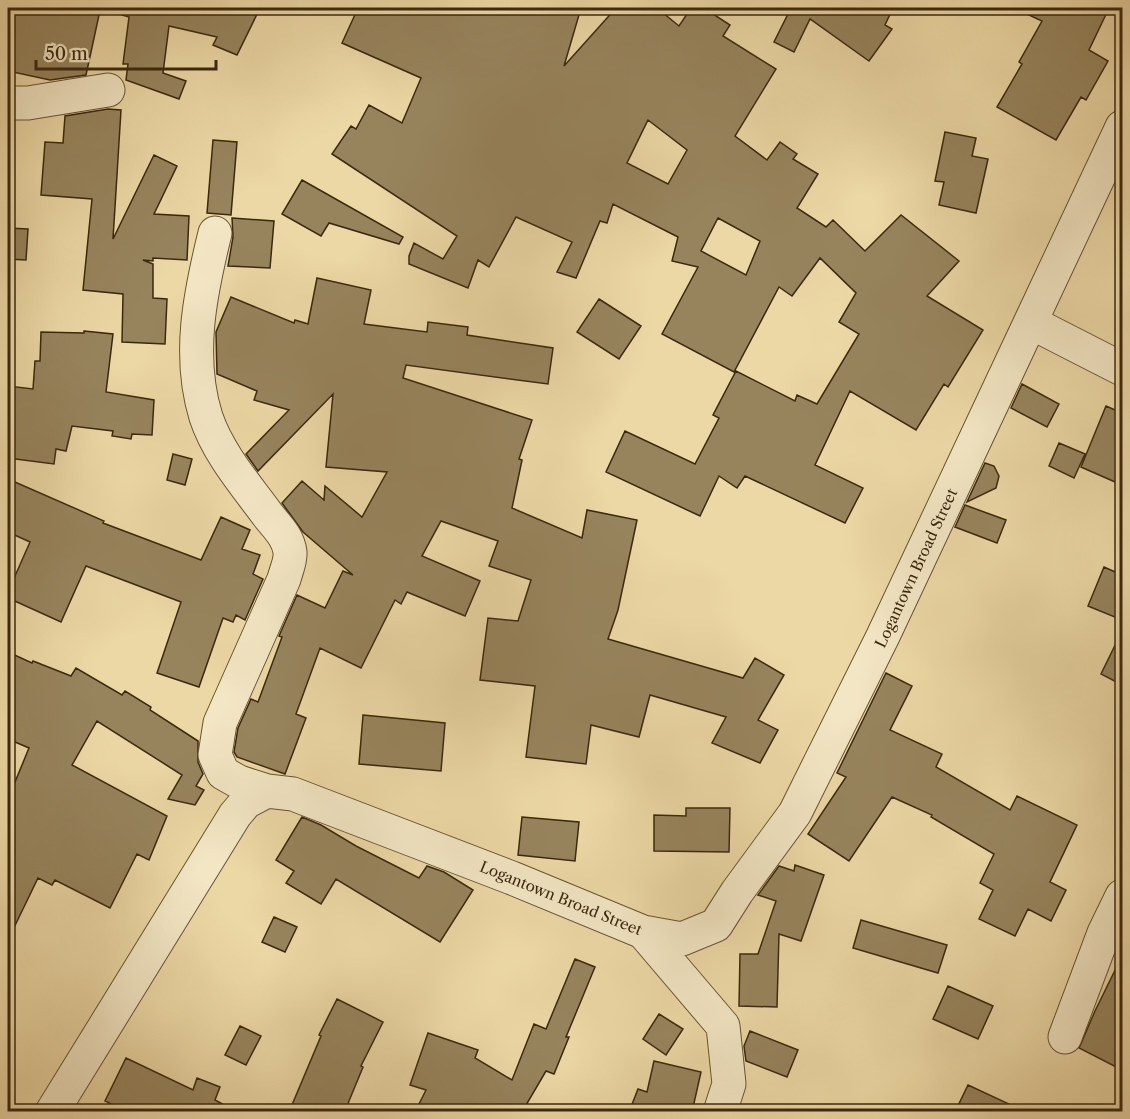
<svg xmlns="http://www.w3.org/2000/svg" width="1130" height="1119" font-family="'Libre Caslon Text',serif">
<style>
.building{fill:#97845d;stroke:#3a280f;stroke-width:1.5;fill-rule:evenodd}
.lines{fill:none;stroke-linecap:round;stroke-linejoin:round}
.minor-casing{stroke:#665434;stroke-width:35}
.minor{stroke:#f3e6c4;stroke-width:33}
.labels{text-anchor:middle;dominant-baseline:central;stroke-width:6;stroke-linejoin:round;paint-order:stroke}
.street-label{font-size:15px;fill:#3a280f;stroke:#f3e6c4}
</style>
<rect width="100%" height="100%" fill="#ecd8a5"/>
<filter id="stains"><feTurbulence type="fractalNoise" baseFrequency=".00333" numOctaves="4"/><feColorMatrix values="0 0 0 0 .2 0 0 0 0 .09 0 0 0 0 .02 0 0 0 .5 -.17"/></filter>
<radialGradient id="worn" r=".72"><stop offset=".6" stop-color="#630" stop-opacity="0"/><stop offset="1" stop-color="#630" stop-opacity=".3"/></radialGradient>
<path class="building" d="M14,8H71L99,15L86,75L50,80L8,71V24Z
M123,8H260L237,55L213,45L217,37L169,26L163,73L186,81L179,99L126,80L128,64H123L129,17L122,15Z
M358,8H581L564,66L616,8H657L679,26L691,8H704L730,25L723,36L776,69L735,136L767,160L780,142L797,154L793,159L818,174L797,208L826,227L833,220L865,251L901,215L959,261L927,296L983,330L948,387L944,384L916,430L850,391L815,465L863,488L845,523L745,476L737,488L719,476L700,516L606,472L625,431L695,464L719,418L713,415L736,371L795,401L797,395L817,404L859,334L839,322L856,293L820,258L792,296L779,287L734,372L662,334L698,267L672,261L678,237L613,204L607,223L600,221L576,278L557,272L572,242L516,217L489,267L478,260L468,288L409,264V256L414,243L443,259L457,236L332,154L351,126L356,129L369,105L402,123L421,78L342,43ZM648,120L687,150L668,184L627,163ZM718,218L760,241L746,275L701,251Z
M791,8H893L885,25L892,29L869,61L810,19L794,52L774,42Z
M1014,8H1109L1089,50L1108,61L1086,100L1081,97L1056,140L997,107L1022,64L1019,62L1042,21Z
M108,109L121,110L113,239L154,155L177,166L154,214L189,216L187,260L153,258V261L143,260L153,264V298L167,299L165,344L122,342L123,294L83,290L92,199L41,195L45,142L63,143L65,116Z
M945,132L976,138L972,156L988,159L976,213L939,205L944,182L935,181Z
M213,140L237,142L231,215L207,213Z
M302,180L403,237L399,244L329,223L321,236L282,214Z
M232,218L274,221L270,268L228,266L233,237Z
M8,228L28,229L26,260L8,259Z
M317,278L371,290L364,324L427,332L428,322L468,327L467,335L553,348L548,384L406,365L403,378L532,420L519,459L522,460L512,508L582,538L587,510L637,520L618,610L608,639L743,678L755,658L784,675L758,720L778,730L760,763L712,743L726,717L650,695L639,737L591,725L586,764L526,757L535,686L480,680L488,618L518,621L531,580L489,566L498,541L441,521L422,556L480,581L465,616L407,592L401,604L395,600L361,668L320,648L296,714L306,718L285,774L237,757L234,752L238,728L251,699L258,702L282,637L279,636L297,595L325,608L343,571L353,575L303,532L282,503L302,481L324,500L325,486L362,517L387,472L326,467L333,394L258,471L246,454L289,410L254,400L257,391L217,374L216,332L231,297L294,323L295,320L308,324Z
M599,299L641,326L619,359L577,332Z
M84,331L113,334L106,392L154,400L152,435L132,434L131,439L112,436L113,431L72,426L66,451L56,449L54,464L8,458V386L33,389L35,361H40L41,332L84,333Z
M1022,384L1059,404L1047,427L1011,408Z
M1106,406L1122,413V485L1081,467Z
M1059,443L1085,454L1074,478L1049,466Z
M173,454L192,459L185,485L167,480Z
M985,463L994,466L999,476L996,488L967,502Z
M8,479L104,521L103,523L201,560L221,517L250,530L242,549L260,555L253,574L263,579L245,620L236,615L233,622L223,618L199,687L157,673L181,602L86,566L61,622L8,598V592L30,542L8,532Z
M965,505L1006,520L997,543L955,527Z
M1104,567L1122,575V620L1088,606Z
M1122,631V685L1101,674Z
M8,652L32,663L33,661L71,676L76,668L122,695L125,691L151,707L150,710L198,741V762L203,774L196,786L204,790L195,805L168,799L182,775L97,721L72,765L167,816L149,860L137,854L110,908L55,880L52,885L38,878L8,940V799L29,748L8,739Z
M886,673L912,686L890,730L942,754L936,767L1010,810L1017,796L1077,825L1050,882L1066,890L1051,921L1028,909L1015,936L979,919L993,890L980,883L994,854L931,817L932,815L892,797L849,861L808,834L846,777L837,773Z
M363,715L445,723L441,771L359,764Z
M686,808H730L729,852L654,851V815L686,816Z
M302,817L321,825L356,846L419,878L427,866L444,872L473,890L440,942L336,879L321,904L286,883L294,871L276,860Z
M522,817L579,822L575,861L518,855Z
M795,865L824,875L801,941L779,934L777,1007L739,1006L740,954H758L776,901L758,895L779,866L794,871Z
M274,917L297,927L285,952L262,942Z
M861,920L947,945L938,973L853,948Z
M1122,956V1070L1079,1048L1095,1011Z
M575,959L595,967L566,1037H569L554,1074L546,1071L522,1112H415L426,1090L410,1085L428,1033L478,1050L475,1058L512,1080L534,1024L546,1029Z
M948,986L993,1006L978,1039L933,1019Z
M337,999L383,1022L361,1066L363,1067L349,1101L345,1112H289L321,1036L319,1035Z
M659,1014L683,1029L666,1055L643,1039Z
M240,1026L261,1036L246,1065L225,1055Z
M750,1031L798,1050L787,1077L746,1061L744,1046Z
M126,1058L193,1090L197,1078L220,1087L215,1100L237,1112H127L105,1101Z
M654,1061L701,1072L692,1112H629L638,1089L647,1092Z
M968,1085L1026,1112H955Z"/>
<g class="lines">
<g class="minor-casing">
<path id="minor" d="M8,103H28L108,90
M215,233C200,294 187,356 206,417C218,453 245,484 267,514C276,526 288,536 290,552C291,560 286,571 284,579L220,723L215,755L223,773L239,782L267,791
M1032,323L1122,369
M643,932L723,1026L729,1084L720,1112
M1065,1037L1104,933L1122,896
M52,1112L235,815L246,802L267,791L293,794L512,878L643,932L682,939L716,925L737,892L795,813L883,636L1122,127"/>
</g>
<use href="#minor" class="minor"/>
</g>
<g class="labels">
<g class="street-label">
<text transform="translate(916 568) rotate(-65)">Logantown Broad Street</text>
<text transform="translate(561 898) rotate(22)">Logantown Broad Street</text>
</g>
</g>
<rect width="1130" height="1119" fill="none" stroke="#ecd8a5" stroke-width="30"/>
<rect x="9" y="9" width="1112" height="1101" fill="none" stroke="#3a280f" stroke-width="3"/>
<rect x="15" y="15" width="1100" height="1089" fill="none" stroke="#3a280f" stroke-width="1.5"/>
<path d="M36 60v9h180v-9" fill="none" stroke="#3a280f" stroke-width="3"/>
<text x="45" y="60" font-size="18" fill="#3a280f" stroke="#f3e6c4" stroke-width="4.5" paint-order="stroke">50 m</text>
<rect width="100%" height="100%" filter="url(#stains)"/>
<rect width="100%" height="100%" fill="url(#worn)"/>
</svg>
